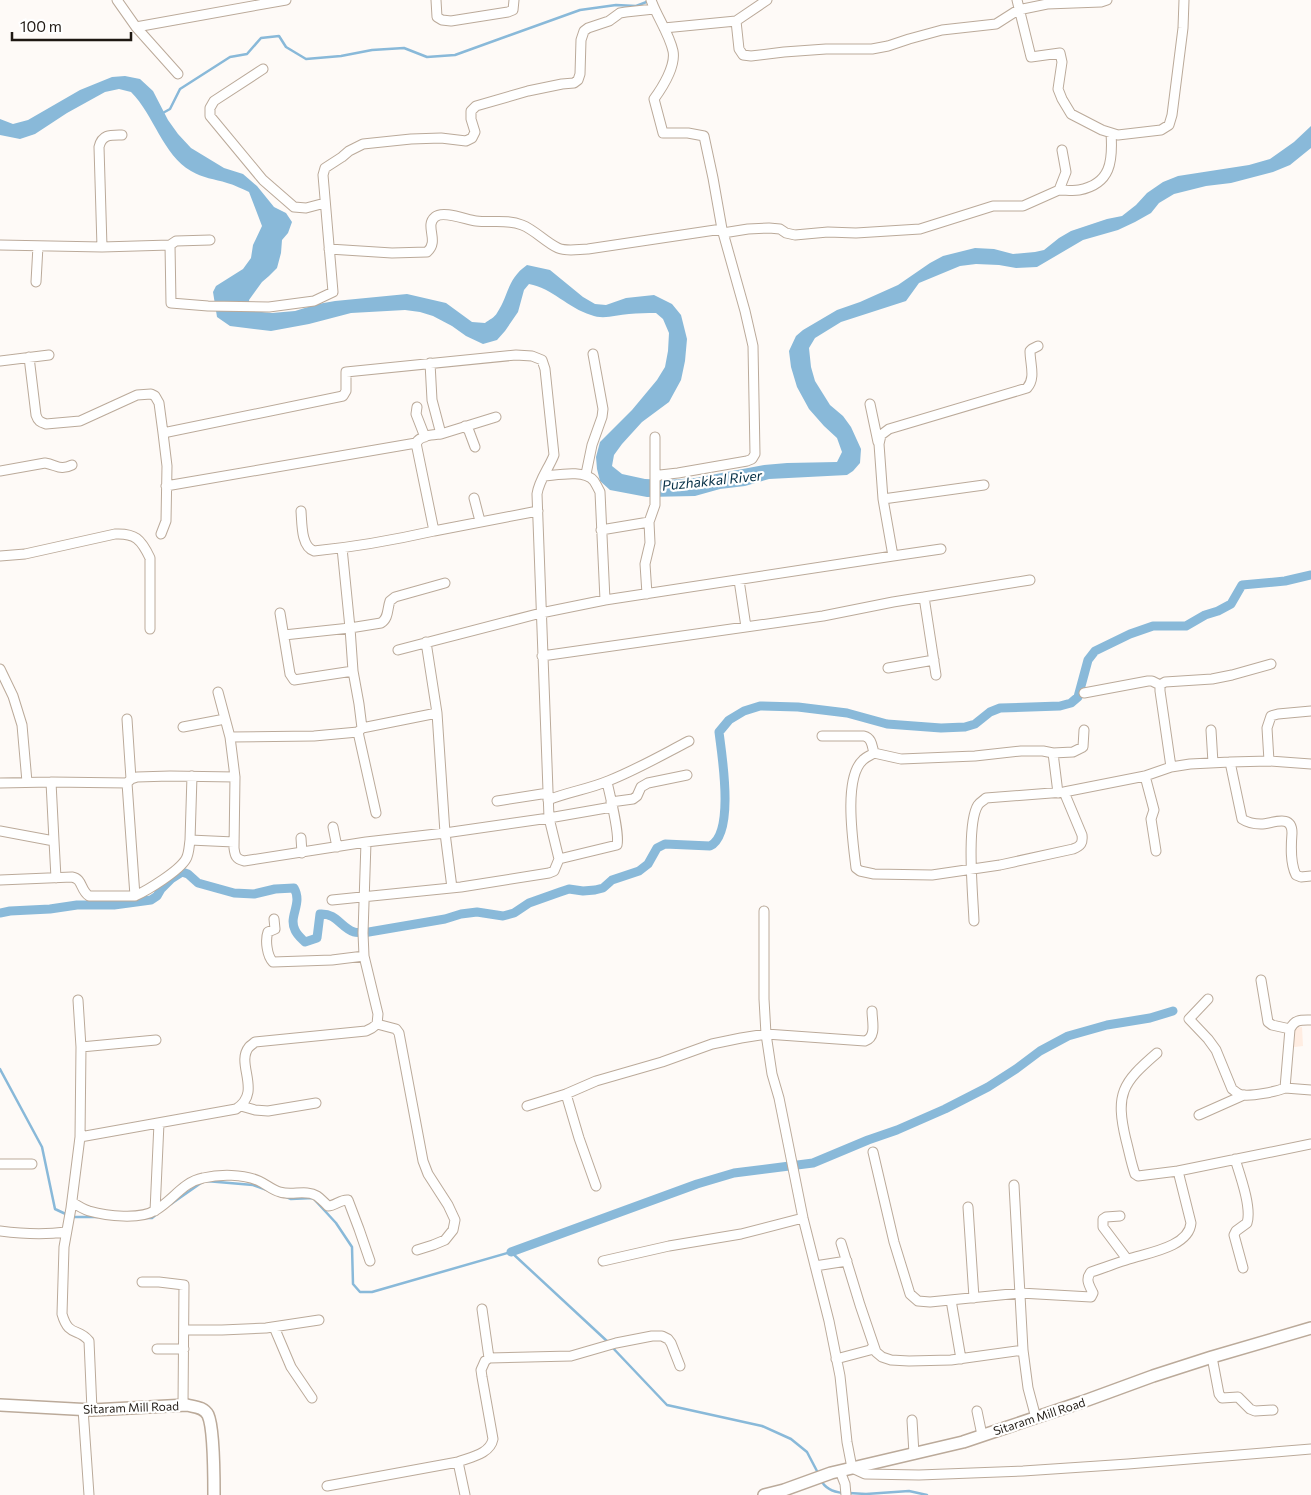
<svg xmlns="http://www.w3.org/2000/svg" width="1311" height="1495" font-family="Commissioner,sans-serif">
<style>
.education{fill:#ffede2}
.water{fill:#89b9d9}
.lines{fill:none;stroke-linecap:round;stroke-linejoin:round}
.stream{stroke:#89b9d9;stroke-width:2.5}
.canal{stroke:#89b9d9;stroke-width:9}
.minor-casing{stroke:#bbaa9a;stroke-width:11}
.major-casing{stroke:#bbaa9a;stroke-width:14}
.minor{stroke:#fff;stroke-width:9}
.major{stroke:#fff;stroke-width:11}
.labels{text-anchor:middle;dominant-baseline:central;stroke-width:4.5;stroke-linejoin:round;paint-order:stroke}
.street-label{font-size:12px;fill:#1e1812;stroke:#fff}
.water-label{font-size:14px;font-style:italic;fill:#052f45;stroke:#fff}
</style>
<rect width="100%" height="100%" fill="#fefaf7"/>
<path class="education" d="M1302,1027L1303,1046L1295,1047L1290,1046L1292,1028Z"/>
<path class="water" d="M125,76L140,79L153,91L168,120L178,134L191,148L224,168L243,174L257,186L274,207L286,213L292,222L288,233L282,240L281,253L277,268L269,276L262,282L249,300L251,311L272,313L295,311L318,304L335,301L407,294L446,303L472,322L485,323C489,320 495,317 497,313C509,295 507,279 527,265L550,270L583,297L595,304L606,305L626,298L654,295L672,304L681,315L687,339L685,361L681,380L669,402L642,422L622,444L614,455L612,466L622,474L645,479L667,480L695,478L764,465L787,463L837,462L842,452L837,438L824,426L809,409L797,387L791,367L789,351L796,336L803,330L837,310L860,302L898,285L930,263L943,256L975,248L994,249L1013,254L1035,252L1044,250L1059,238L1071,231L1107,219L1122,216L1136,205L1147,193L1163,182L1178,176L1249,165L1270,159L1294,142L1311,126V148L1290,165L1273,172L1231,183L1206,186L1174,194L1159,203L1151,213L1135,222L1118,230L1083,240L1037,267L1016,268L999,265L976,264L960,266L919,283L906,301L841,322L815,338L809,348L811,367L815,381L830,405L843,416L851,427L861,449L860,463L853,471L847,475L769,479L745,486L720,489L695,496L647,497L610,490L600,481L597,469L596,457L600,442L632,410L657,380L665,367L668,351L669,333L663,319L656,313C647,313 638,313 629,314C616,315 603,320 591,315C568,308 552,288 529,284L524,290L518,312L505,331L497,340L483,344L466,336L452,326L433,316L420,312L405,310L351,313L309,324L271,331L230,326L217,317L213,292L216,286L243,269L251,258L253,245L262,226L249,192C242,189 235,185 227,183C215,179 202,178 191,171C163,155 154,115 131,92L119,89L105,92L67,113L35,134L20,139L0,135V119L13,124L28,120L80,90L112,77Z"/>
<g class="lines">
<path class="stream" d="M161,114L170,109L180,89L230,57L247,54L261,38L279,36L286,47L306,59L341,56L372,50L404,48L427,57L455,55L580,10L616,5L636,6L649,1
M0,1069L42,1147L55,1209L72,1217H98
M206,1181L253,1185L267,1190
M284,1196L291,1199L313,1198L336,1223L352,1247L353,1284L360,1292H372L511,1252L608,1342
M171,1204L201,1183
M143,1218H152L158,1213
M611,1346L667,1405L762,1426L791,1439L807,1452L818,1473
M821,1480C825,1489 834,1492 843,1493
M849,1493L866,1494L909,1491L927,1495"/>
<path class="canal" d="M0,913L10,911L50,909L77,905H114L151,900L157,896L161,889L171,879L182,872L188,874L198,883L234,893L254,894L275,889L294,888C303,904 288,916 295,930C297,935 302,939 305,942L317,938L320,914C337,913 340,927 354,932C357,933 360,932 363,933L445,919L461,914L477,912L503,916L514,913L529,903L560,892L569,889L583,891L595,890L603,888L612,880L639,871L648,864L657,848L665,844L710,846C735,834 722,756 719,732L729,720L744,711L760,706L798,707L847,713L887,724L941,728L965,727L975,724L990,712L1000,708L1060,706L1071,703L1078,697L1088,660L1095,651L1130,634L1153,626H1186L1205,615L1218,611L1231,604L1242,585L1285,581L1311,575
M511,1252L697,1184L734,1173L813,1163L868,1140L897,1130L945,1109L988,1087L1016,1069L1040,1051L1068,1036L1107,1025L1150,1018L1173,1011"/>
<g class="minor-casing">
<path id="minor" d="M117,0L136,27L178,74
M436,0L437,17L442,20L451,21L508,12L513,10L514,0
M651,0C657,17 669,33 673,51C676,66 662,88 654,99L663,133H688L704,136L713,178L722,229L745,311L753,346L755,454L752,459L747,461L678,473L660,475L655,478
M1017,0L1031,57L1060,53L1062,62L1058,89L1062,99L1071,114L1102,130L1118,135L1161,130L1169,125L1172,115L1183,28L1184,0
M736,21L767,0
M136,27L286,0
M664,28L736,21L739,49L743,55L751,56L784,52L826,49H872L888,46L909,39L942,30L996,24L1018,10L1047,4L1101,2L1107,0
M263,69L214,101L210,108V116L263,180L294,207L306,208L325,203
M1059,190C1066,190 1073,191 1079,190C1111,184 1113,161 1111,133
M723,233L748,229L769,228L780,229L786,233L795,235L828,232L856,233L920,229L993,206H1023L1059,190L1066,172L1062,150
M0,245L102,247L170,245L171,303L208,306L269,307L314,301L333,292L323,175L325,168L342,157L349,151L363,144L411,139L441,138L466,141L472,138L475,132L471,119V111L476,106L528,91L562,84L574,83L578,80L580,74L581,40L584,31L588,28L609,21L620,13L626,12L654,9
M170,245L176,241L210,240
M102,247L99,147C102,134 111,135 122,135
M329,249L392,253L427,252C440,241 424,226 435,217C443,210 467,220 476,221C492,223 507,219 522,225C535,230 545,242 558,248C567,252 579,249 588,249L722,229
M36,282L38,246
M29,357L36,415C38,421 40,422 46,424L80,421L137,395L151,394L155,396L159,403L163,433L167,466L166,521L161,534
M0,361L49,355
M870,404L878,442
M417,407L416,414L425,437
M465,426L469,431L475,447
M163,433L343,396L346,391V372L516,355L532,356L542,360L545,369L554,455C549,468 539,480 537,494L549,818L445,833L366,842L244,861C236,859 235,856 234,848L235,777
M441,434L496,417
M0,471L45,463C57,465 60,471 72,465
M586,474L592,445L602,417L603,409L593,354
M544,476C557,475 585,469 594,481C596,484 598,488 600,492L605,600
M166,486L416,443
M474,498L480,521
M883,499L879,444L881,435L889,429L1027,388C1036,378 1030,364 1030,351L1032,349L1038,346
M301,511C302,523 301,547 314,551C355,547 394,540 434,531L416,443C421,435 432,435 441,434L432,400L430,363
M601,530L649,522
M434,531L538,511
M342,548L350,628L381,623C389,618 387,609 390,601L395,597L445,583
M0,556L25,554L115,534C135,533 141,539 150,558V629
M893,556L941,549
M739,580L746,627
M647,594L645,564L650,543L649,522L655,505V437
M924,597L936,675
M280,613L290,674L294,680L353,671
M284,635L350,628L353,671L359,704L362,728L358,732L376,813
M426,642L437,713L445,833L452,888
M398,650L541,613L605,600L893,556L883,499L984,485
M542,656L823,616L893,602L1030,580
M888,668L934,660
M0,669L13,696L22,725L27,782
M218,692L230,737
M1084,693L1148,681H1152L1160,685
M183,727L225,719
M362,728L437,713
M1211,730L1213,763
M822,736H864C872,738 872,746 874,753L901,759L975,756L1021,751H1043L1053,753L1073,752L1083,747L1084,730
M874,753C871,755 866,757 863,760C843,778 853,842 856,868L860,871L874,874L932,875L1000,865L1073,849C1081,846 1083,843 1082,835L1064,792
M1053,753L1058,793
M1269,761L1311,764
M1230,762L1242,819C1248,823 1254,824 1261,824C1272,824 1292,813 1292,833C1291,846 1290,863 1296,875L1301,877L1311,876
M1171,767L1160,691V685L1165,682L1212,679L1232,675L1271,664
M1145,776L1154,810L1151,819L1156,851
M131,779L137,777L170,776L235,777L230,737L314,736L358,732
M607,782C610,796 620,834 617,845L559,859L549,818L612,807
M0,783L51,782L127,783L131,779L127,719
M548,800C568,792 589,789 608,781C636,770 662,755 689,741
M497,801L548,793
M611,802L633,799L637,796L641,787L648,783L687,775
M333,827L337,847
M0,831L54,841L51,782
M301,838L302,853
M190,840L192,776
M54,841L56,878
M0,880L72,877C83,879 80,890 89,896H135L127,783
M135,896C148,890 179,871 186,859C189,854 189,847 190,840L234,842
M332,900L461,887L549,873L554,871L559,859
M764,911V999L766,1034L772,1074L779,1098L803,1218L829,1321L840,1376L847,1442L852,1468L865,1474L919,1475L1023,1471L1128,1464L1311,1449
M274,919L275,929L268,932C265,940 267,956 273,962L332,960L364,956
M974,921C973,896 966,824 978,805C980,802 983,801 986,798L1064,792L1145,776L1171,767L1190,764L1230,762L1269,761L1267,728L1271,716L1278,714L1311,711
M1261,980L1268,1022L1272,1025L1290,1029
M1208,999L1189,1019L1208,1039L1216,1050L1232,1089C1236,1092 1239,1095 1243,1095C1253,1096 1275,1092 1285,1088L1290,1029C1295,1019 1301,1020 1311,1020
M78,1000L81,1047L80,1137L71,1208L64,1247L62,1314C69,1338 78,1327 89,1341L92,1410
M377,1024L396,1029L399,1033L423,1161L428,1174L448,1205L455,1220L453,1230L445,1240L433,1245L417,1250
M81,1047L156,1040
M1285,1088L1311,1090
M566,1094L579,1138L596,1186
M241,1106L255,1110L268,1111L316,1103
M527,1106L566,1094L596,1081L662,1062L712,1044L741,1038L766,1034L865,1041C877,1037 872,1021 872,1011
M1199,1115L1244,1095
M80,1137L236,1109C263,1092 235,1064 249,1047C251,1045 253,1044 255,1042L366,1031L372,1028L377,1024L378,1014L364,956L363,933L366,842
M873,1152L894,1242L910,1294L918,1301L930,1302L1020,1293L1091,1297L1093,1293C1089,1285 1085,1279 1091,1272C1104,1268 1116,1263 1129,1259C1147,1253 1189,1247 1191,1223L1178,1171L1138,1176L1135,1174C1131,1163 1129,1151 1126,1140C1115,1094 1122,1083 1157,1053
M1235,1159C1240,1175 1252,1208 1247,1223L1236,1231L1234,1235L1243,1268
M0,1164H32
M1178,1171L1311,1144
M1014,1185L1023,1350L1028,1388L1036,1418
M72,1202C78,1206 83,1209 89,1211C107,1216 140,1220 156,1210C173,1200 183,1182 203,1178C220,1174 243,1174 259,1181C266,1184 272,1190 280,1192C292,1196 306,1189 317,1196C321,1199 325,1203 328,1206C335,1206 341,1199 348,1200L359,1229L370,1261
M968,1207L974,1298
M155,1211L159,1123
M1120,1216L1106,1217L1103,1219V1227L1127,1259
M0,1231C23,1234 44,1235 66,1232
M841,1243L860,1305L876,1352L882,1357L891,1360L909,1361L951,1360L1023,1350
M603,1261L669,1246L741,1234L803,1218
M815,1266L847,1261
M142,1282H159L184,1285L183,1405
M951,1300L961,1359
M482,1309L489,1358
M274,1327L291,1367L312,1398
M184,1330H222L266,1328L319,1320
M157,1349H184
M1212,1357L1219,1394L1222,1398L1238,1397L1250,1409L1255,1411L1273,1410
M836,1359L870,1350L874,1346
M83,1409L89,1495
M977,1411L982,1435
M912,1420L914,1454
M840,1471L845,1484L846,1495
M327,1486L458,1462
M465,1495L458,1462C471,1457 490,1454 493,1439L482,1377L481,1370L485,1361L489,1358L571,1356L616,1343L652,1336H662L668,1339L671,1343L680,1366"/>
</g>
<g class="major-casing">
<path id="major" d="M0,1405L92,1410L187,1405C195,1407 204,1407 208,1415C214,1428 214,1478 214,1495
M764,1495L784,1490L831,1473L963,1442L1082,1402L1153,1376L1212,1357L1311,1328"/>
</g>
<use href="#minor" class="minor"/>
<use href="#major" class="major"/>
</g>
<g class="labels">
<g class="street-label">
<text transform="translate(131 1407) rotate(-2)">Sitaram Mill Road</text>
<text transform="translate(1039 1416) rotate(-18)">Sitaram Mill Road</text>
</g>
<g class="water-label">
<text transform="translate(712 480) rotate(-6)">Puzhakkal River</text>
</g>
</g>
<path d="M12 32v8h119v-8" fill="none" stroke="#1e1812" stroke-width="2.5"/>
<text x="20" y="32" font-size="15" fill="#1e1812" stroke="#ffffff" stroke-width="4" paint-order="stroke">100 m</text>
</svg>
